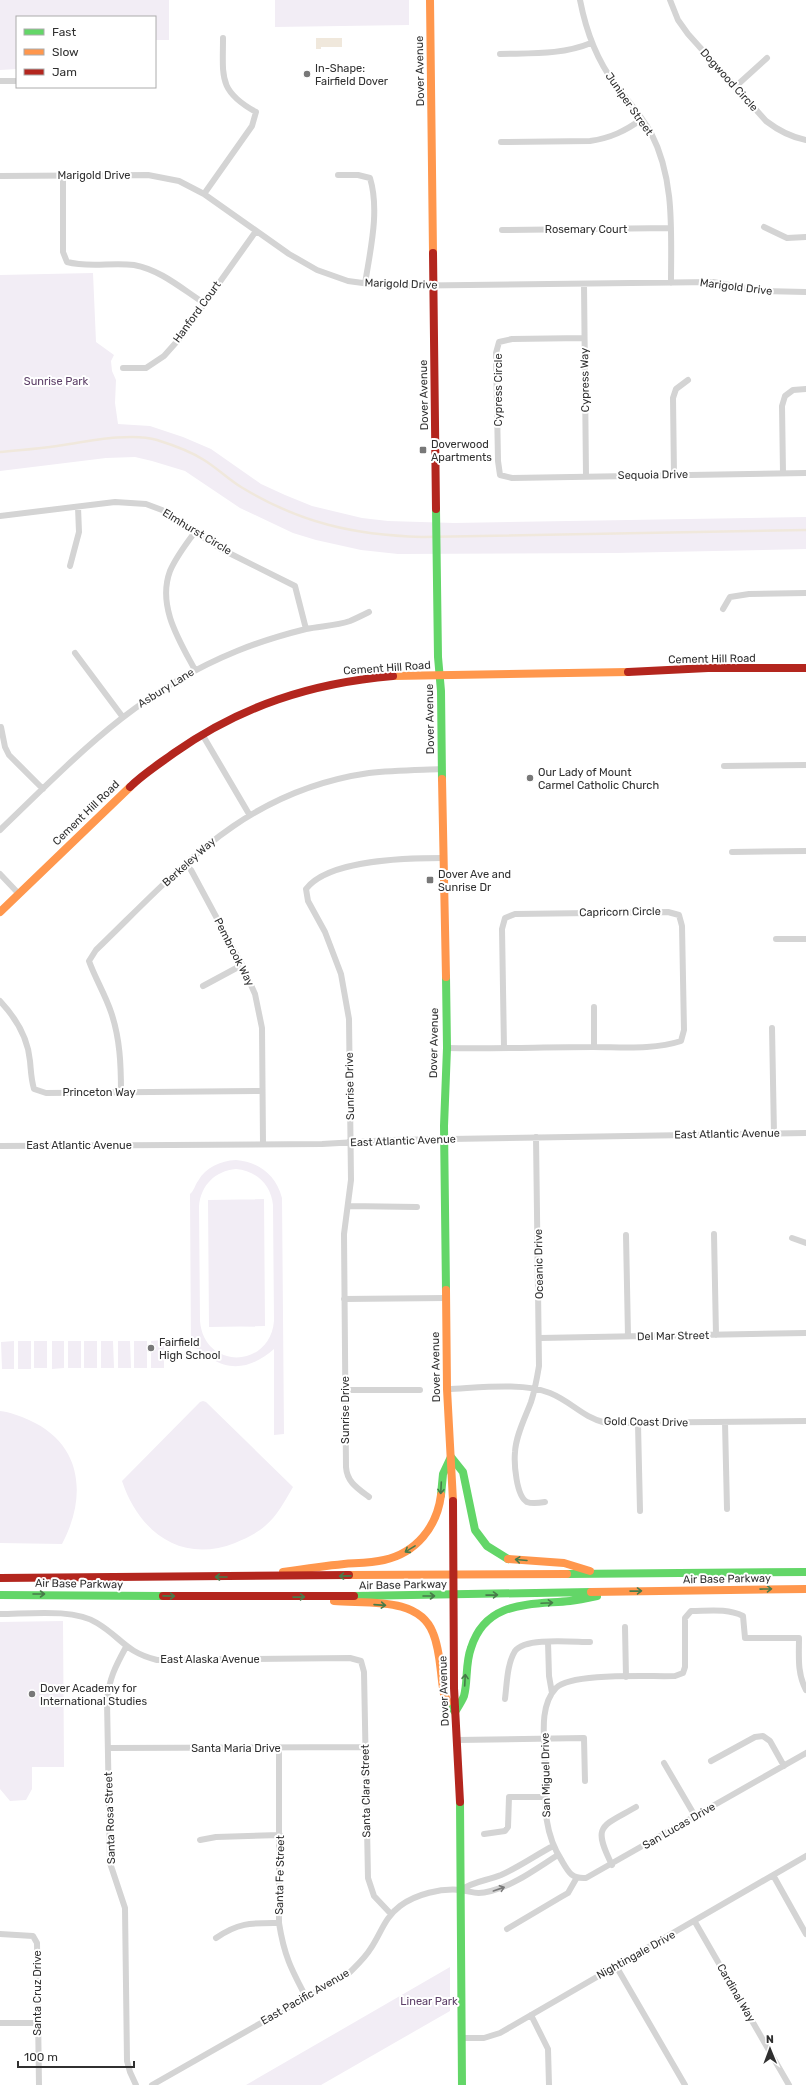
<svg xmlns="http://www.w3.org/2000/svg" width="806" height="2085" font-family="Rubik,sans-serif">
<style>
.green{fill:#f2edf5;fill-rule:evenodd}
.water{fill:#f0e8dc}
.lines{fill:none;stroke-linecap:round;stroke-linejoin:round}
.stream{stroke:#f0e8dc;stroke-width:2.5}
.street{stroke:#d4d4d4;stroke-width:6}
.fast{stroke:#63d668;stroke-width:8}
.slow{stroke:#ff974d;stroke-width:8}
.jam{stroke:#b3261e;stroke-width:8}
.oneway{stroke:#477b49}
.oneway2{stroke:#7a7a7a}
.poi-dot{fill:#787878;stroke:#fff;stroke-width:1.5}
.labels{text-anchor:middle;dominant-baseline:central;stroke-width:4;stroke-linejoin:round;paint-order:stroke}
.poi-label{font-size:11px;fill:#303030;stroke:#fff;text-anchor:start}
.street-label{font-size:11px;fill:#303030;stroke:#fff}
.park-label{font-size:11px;fill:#5e4068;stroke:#fff}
</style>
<rect width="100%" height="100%" fill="#fff"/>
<path class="green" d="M0,0H169V40H155V17H17V69L0,70Z
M275,0H409V25L275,27Z
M93,273L96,342L114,355L111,361L112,371L116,380L115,403L118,424L150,426L183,437L211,449L261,484L285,495L312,506L362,518L388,521L454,523L806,517V549L616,553L398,554L361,550L316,540L293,533L240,508L185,471L152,461L135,457L106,458L0,471V275Z
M236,1160C259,1162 276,1175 282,1198L284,1434L274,1435V1349C256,1365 234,1373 212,1359C202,1353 203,1348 191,1348L190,1194C194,1191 195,1185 198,1181C206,1167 220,1161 236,1160ZM236,1169C257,1171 271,1185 273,1205L274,1321C270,1369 204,1370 200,1321L199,1206C201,1185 215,1171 236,1169Z
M264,1199L265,1326L209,1327L208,1200Z
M164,1340V1368H151V1341Z
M14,1341V1369H2L1,1342Z
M18,1341H31V1369H18Z
M34,1341H47V1368H34Z
M52,1341H64V1368L52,1369Z
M68,1341H81V1368H68Z
M84,1341H97V1368H84Z
M101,1341H113L114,1368H101Z
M118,1341H130L131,1368H118Z
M134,1341H147V1368H134Z
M203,1401L206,1402L293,1487C285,1501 277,1516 265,1526C256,1534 246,1538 235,1543C181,1564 139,1532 122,1481L200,1402Z
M0,1411C10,1412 20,1416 29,1420C83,1444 87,1497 62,1544L0,1543Z
M63,1621L64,1767H32V1789L26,1800L10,1801L0,1789V1622Z
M450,1967V2011L321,2085H246Z"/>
<path class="water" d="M316,38H342V47H321V49H316Z"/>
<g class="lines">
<path class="stream" d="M0,452C19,450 38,449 57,446C85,442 130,432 157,440C173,445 190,451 204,460C217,468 228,479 241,487C300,523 354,535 422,537L806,530"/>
<path class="street" d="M580,0C586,31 596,59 615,84C627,100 641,115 651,133C675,179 671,232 671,283
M670,0L678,20L688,34L766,121C779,131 790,137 806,140
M500,54C531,53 562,55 591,43
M0,81H17
M735,87L767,58
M501,142L590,141C611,138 625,131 642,119
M338,175H358L370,178C380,211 370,251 365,284
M0,176L148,175L179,181L204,194L289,254L317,270L348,281L385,286L713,282L762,291L806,292
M63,176V252L67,262C89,268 112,262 134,265C161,270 182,289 204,303
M204,194L252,126L256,112C218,91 223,77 223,38
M764,227L787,238L806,237
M502,230L671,228
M584,284L586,476
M584,338L512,339L499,342L496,353L498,461L500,475L512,478L806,473
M123,368H146L164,356L180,338L256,231
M783,473L782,406L785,396L793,390L806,389
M674,475L673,398L676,389L688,380
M0,516L115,502L146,504L162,510L221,549L295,586L306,629
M195,532C186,544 176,557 170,571C157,606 179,640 195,670
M70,566L79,532L78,507
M723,609L730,597L749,594L806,593
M75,653L122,716
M1,727L5,747L9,755L43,789
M202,734L249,814
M724,766L806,765
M0,830C76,757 136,692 237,651C259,642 282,635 306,629C320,626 336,626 350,621C357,618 363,615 369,612
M732,852L806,851
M185,864L191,870L242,965L255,994L262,1028L263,1144
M0,874L19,894
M776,939H806
M203,986L242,965
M0,1001C16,1018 28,1038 30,1061C31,1071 31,1079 34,1089L46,1093L262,1091
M594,1007V1047
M772,1028L774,1134
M447,1048C495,1049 544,1047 593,1047C622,1047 654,1050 681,1041L684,1030L682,926L679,915L668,912L515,914L505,918L502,929L504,1048
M121,1092C121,1065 120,1038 111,1012C105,994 95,978 89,961L96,950C181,868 244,791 369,773C393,770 418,770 442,769
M536,1137L539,1366C537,1378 535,1390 531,1402C525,1418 516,1435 515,1452C514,1463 516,1496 527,1502C532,1504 539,1503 545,1502
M0,1146L322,1144L391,1140L806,1133
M348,1206L417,1207
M714,1234L716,1335
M626,1235L628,1336
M792,1238L806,1243
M344,1299L446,1298
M540,1338L806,1333
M447,1389C477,1388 523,1382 550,1393C572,1402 582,1417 606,1423L806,1421
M345,1390H420
M725,1422L727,1509
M638,1424L640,1511
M369,1497C357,1488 347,1482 346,1467L344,1234L351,1180L349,1019L341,974L325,932L308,901L306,889C329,859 408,858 443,858
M0,1614C27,1614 74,1608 97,1623C122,1638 125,1652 157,1660L350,1658L361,1661L364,1672L368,1878L374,1896L391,1914
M625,1627L626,1677
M548,1642L549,1676L552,1693
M126,1647C115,1667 109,1679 107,1701L110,1863L125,1908L127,2061L130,2072L136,2085
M806,1690C797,1673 799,1656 799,1638H745L743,1616C727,1608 708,1611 691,1611L685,1618V1667L683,1673L675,1676C651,1677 572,1672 556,1688C538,1707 545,1741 545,1764C545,1800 542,1830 562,1861C569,1873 572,1879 586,1878L806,1753
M505,1699C507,1683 507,1664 515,1651C525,1637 573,1642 590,1642
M457,1740L584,1738L585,1781
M108,1748L365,1747
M279,1748V1923C284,1955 291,1969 306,1997
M711,1761L755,1737L763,1736L770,1741L784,1766
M664,1763L695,1816
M484,1834L505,1831L508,1827L509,1797H545
M200,1840L216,1837L280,1835
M612,1865C592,1825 601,1827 636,1807
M773,1875L806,1934
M461,1890C474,1881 486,1881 501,1875C519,1867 536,1855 553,1846
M695,1922L789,2085
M507,1929L561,1897L568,1893L576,1879
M0,1934L33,1936L37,1943L39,2085
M216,1938C239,1922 252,1923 279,1923
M616,1966L685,2085
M531,2015L548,2049L549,2085
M0,2023H38
M461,2038H484L500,2033L806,1856
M152,2085L349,1973C357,1965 365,1958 371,1948C381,1933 385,1917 400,1906C416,1894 441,1888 461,1890C474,1892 476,1895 491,1891C515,1885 537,1868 558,1855"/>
<path class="fast" d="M436,509L438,657L441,691L442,779
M446,977L447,1048L444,1126L446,1290
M441,1495L443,1474L451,1457L463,1472L475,1530L487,1546L508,1559
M567,1574L806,1572
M0,1595L163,1596
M354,1596L591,1592
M448,1702L455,1712C458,1707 462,1701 464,1696C468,1682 465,1664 471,1648C486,1600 530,1605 570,1601C579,1600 588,1598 597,1596
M460,1802L462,2085"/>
<path class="slow" d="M430,0L433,253
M393,676L628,672
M442,779L446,977
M0,912L130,787
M446,1290L447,1389L453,1501
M508,1559L564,1563L590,1571
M283,1572C303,1569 324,1566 344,1564C357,1563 371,1563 384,1560C416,1553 437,1527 441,1495
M349,1575L567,1574
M591,1592L806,1589
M334,1601C366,1604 419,1596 433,1633C441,1652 440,1674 444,1694L448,1702"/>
<path class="jam" d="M433,253L436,509
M628,672L708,668H806
M130,787C143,774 159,764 174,753C241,706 311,683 393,676
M453,1501L454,1688L460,1802
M0,1578L349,1575
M163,1596H354"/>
</g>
<defs><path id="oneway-shaft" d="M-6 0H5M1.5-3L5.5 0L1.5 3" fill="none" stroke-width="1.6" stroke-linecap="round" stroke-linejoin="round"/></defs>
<g class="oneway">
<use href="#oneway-shaft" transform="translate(441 1488) rotate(93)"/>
<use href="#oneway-shaft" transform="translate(410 1549) rotate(148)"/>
<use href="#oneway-shaft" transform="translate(521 1560) rotate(-175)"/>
<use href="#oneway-shaft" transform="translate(345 1576) rotate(179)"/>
<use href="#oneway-shaft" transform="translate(221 1577) rotate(180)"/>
<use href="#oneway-shaft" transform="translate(766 1589) rotate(-1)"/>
<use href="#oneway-shaft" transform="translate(636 1591) rotate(-1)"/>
<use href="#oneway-shaft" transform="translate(39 1594)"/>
<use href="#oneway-shaft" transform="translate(492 1595) rotate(-1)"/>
<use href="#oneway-shaft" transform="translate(169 1596) rotate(1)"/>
<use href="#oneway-shaft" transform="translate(429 1596)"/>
<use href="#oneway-shaft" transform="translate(299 1597) rotate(-1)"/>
<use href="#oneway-shaft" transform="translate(547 1603) rotate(-3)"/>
<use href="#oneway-shaft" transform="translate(380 1605) rotate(4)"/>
<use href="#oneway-shaft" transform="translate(465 1680) rotate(-87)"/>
</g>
<use class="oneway2" href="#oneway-shaft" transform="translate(499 1889) rotate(-19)"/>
<g class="poi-dot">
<circle cx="307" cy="74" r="4"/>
<rect x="419" y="446" width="8" height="8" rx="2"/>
<circle cx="530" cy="778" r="4"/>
<rect x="426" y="876" width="8" height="8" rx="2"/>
<circle cx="151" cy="1348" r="4"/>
<circle cx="32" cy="1694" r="4"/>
</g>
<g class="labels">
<g class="poi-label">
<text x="315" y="68">In-Shape:<tspan x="315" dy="13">Fairfield Dover</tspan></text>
<text x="431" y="444">Doverwood<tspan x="431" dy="13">Apartments</tspan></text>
<text x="538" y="772">Our Lady of Mount<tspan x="538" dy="13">Carmel Catholic Church</tspan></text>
<text x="438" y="874">Dover Ave and<tspan x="438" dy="13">Sunrise Dr</tspan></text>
<text x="159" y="1342">Fairfield<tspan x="159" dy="13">High School</tspan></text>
<text x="40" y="1688">Dover Academy for<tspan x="40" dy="13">International Studies</tspan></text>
</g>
<g class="street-label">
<text transform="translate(420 71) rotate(-91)">Dover Avenue</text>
<text transform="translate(729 80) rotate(48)">Dogwood Circle</text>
<text transform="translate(629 104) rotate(55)">Juniper Street</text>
<text x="94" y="175">Marigold Drive</text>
<text x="586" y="229">Rosemary Court</text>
<text transform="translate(401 284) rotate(2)">Marigold Drive</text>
<text transform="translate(736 287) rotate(7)">Marigold Drive</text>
<text transform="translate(197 312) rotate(-54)">Hanford Court</text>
<text transform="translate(585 380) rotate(-91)">Cypress Way</text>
<text transform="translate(498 390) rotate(-90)">Cypress Circle</text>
<text transform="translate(424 395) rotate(-91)">Dover Avenue</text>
<text transform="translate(653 475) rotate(-1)">Sequoia Drive</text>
<text transform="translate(197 532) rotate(31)">Elmhurst Circle</text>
<text transform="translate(712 659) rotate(-1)">Cement Hill Road</text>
<text transform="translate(387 668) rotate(-4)">Cement Hill Road</text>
<text transform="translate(166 688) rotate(-32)">Asbury Lane</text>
<text transform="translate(430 719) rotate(-91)">Dover Avenue</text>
<text transform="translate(86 813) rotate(-44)">Cement Hill Road</text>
<text transform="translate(189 862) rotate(-42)">Berkeley Way</text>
<text transform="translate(620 912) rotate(-1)">Capricorn Circle</text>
<text transform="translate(234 952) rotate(63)">Pembrook Way</text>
<text transform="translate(434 1043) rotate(-89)">Dover Avenue</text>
<text transform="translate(350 1086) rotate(-91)">Sunrise Drive</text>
<text x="99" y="1092">Princeton Way</text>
<text transform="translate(727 1134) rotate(-1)">East Atlantic Avenue</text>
<text transform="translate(403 1141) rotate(-2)">East Atlantic Avenue</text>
<text x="79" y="1145">East Atlantic Avenue</text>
<text transform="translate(539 1264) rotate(-91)">Oceanic Drive</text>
<text transform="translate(673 1336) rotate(-1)">Del Mar Street</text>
<text transform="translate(436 1367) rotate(-91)">Dover Avenue</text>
<text transform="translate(345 1410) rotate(-90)">Sunrise Drive</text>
<text transform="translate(646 1422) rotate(1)">Gold Coast Drive</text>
<text transform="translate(727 1579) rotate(-1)">Air Base Parkway</text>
<text transform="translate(79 1584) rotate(1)">Air Base Parkway</text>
<text transform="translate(403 1585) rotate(-1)">Air Base Parkway</text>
<text x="210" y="1659">East Alaska Avenue</text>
<text transform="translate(444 1691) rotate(-92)">Dover Avenue</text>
<text x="236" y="1748">Santa Maria Drive</text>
<text transform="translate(546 1775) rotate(-91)">San Miguel Drive</text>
<text transform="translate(366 1791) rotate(-91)">Santa Clara Street</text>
<text transform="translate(110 1818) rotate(-92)">Santa Rosa Street</text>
<text transform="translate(679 1826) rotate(-30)">San Lucas Drive</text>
<text transform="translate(280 1875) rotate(-89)">Santa Fe Street</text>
<text transform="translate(636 1955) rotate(-29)">Nightingale Drive</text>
<text transform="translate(37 1993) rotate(-90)">Santa Cruz Drive</text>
<text transform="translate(736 1993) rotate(60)">Cardinal Way</text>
<text transform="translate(305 1997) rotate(-30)">East Pacific Avenue</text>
</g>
<g class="park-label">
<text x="56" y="381">Sunrise Park</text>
<text x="429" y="2001">Linear Park</text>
</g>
</g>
<rect x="16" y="16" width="140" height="72" fill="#ffffff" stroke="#acacac"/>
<rect x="24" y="29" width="20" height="6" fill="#63d668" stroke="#acacac"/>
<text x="52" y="36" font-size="12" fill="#303030">Fast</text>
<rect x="24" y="49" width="20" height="6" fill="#ff974d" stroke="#acacac"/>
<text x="52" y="56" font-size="12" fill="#303030">Slow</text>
<rect x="24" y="69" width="20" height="6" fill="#b3261e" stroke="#acacac"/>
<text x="52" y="76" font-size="12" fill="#303030">Jam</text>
<g transform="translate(770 2049) rotate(359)" stroke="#ffffff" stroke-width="3" paint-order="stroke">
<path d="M0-3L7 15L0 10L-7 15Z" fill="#303030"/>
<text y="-6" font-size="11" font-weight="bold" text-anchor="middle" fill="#303030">N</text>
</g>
<path d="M18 2061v6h116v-6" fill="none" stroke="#303030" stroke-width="2"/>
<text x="24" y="2061" font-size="12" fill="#303030" stroke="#ffffff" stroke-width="3" paint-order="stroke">100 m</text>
</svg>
